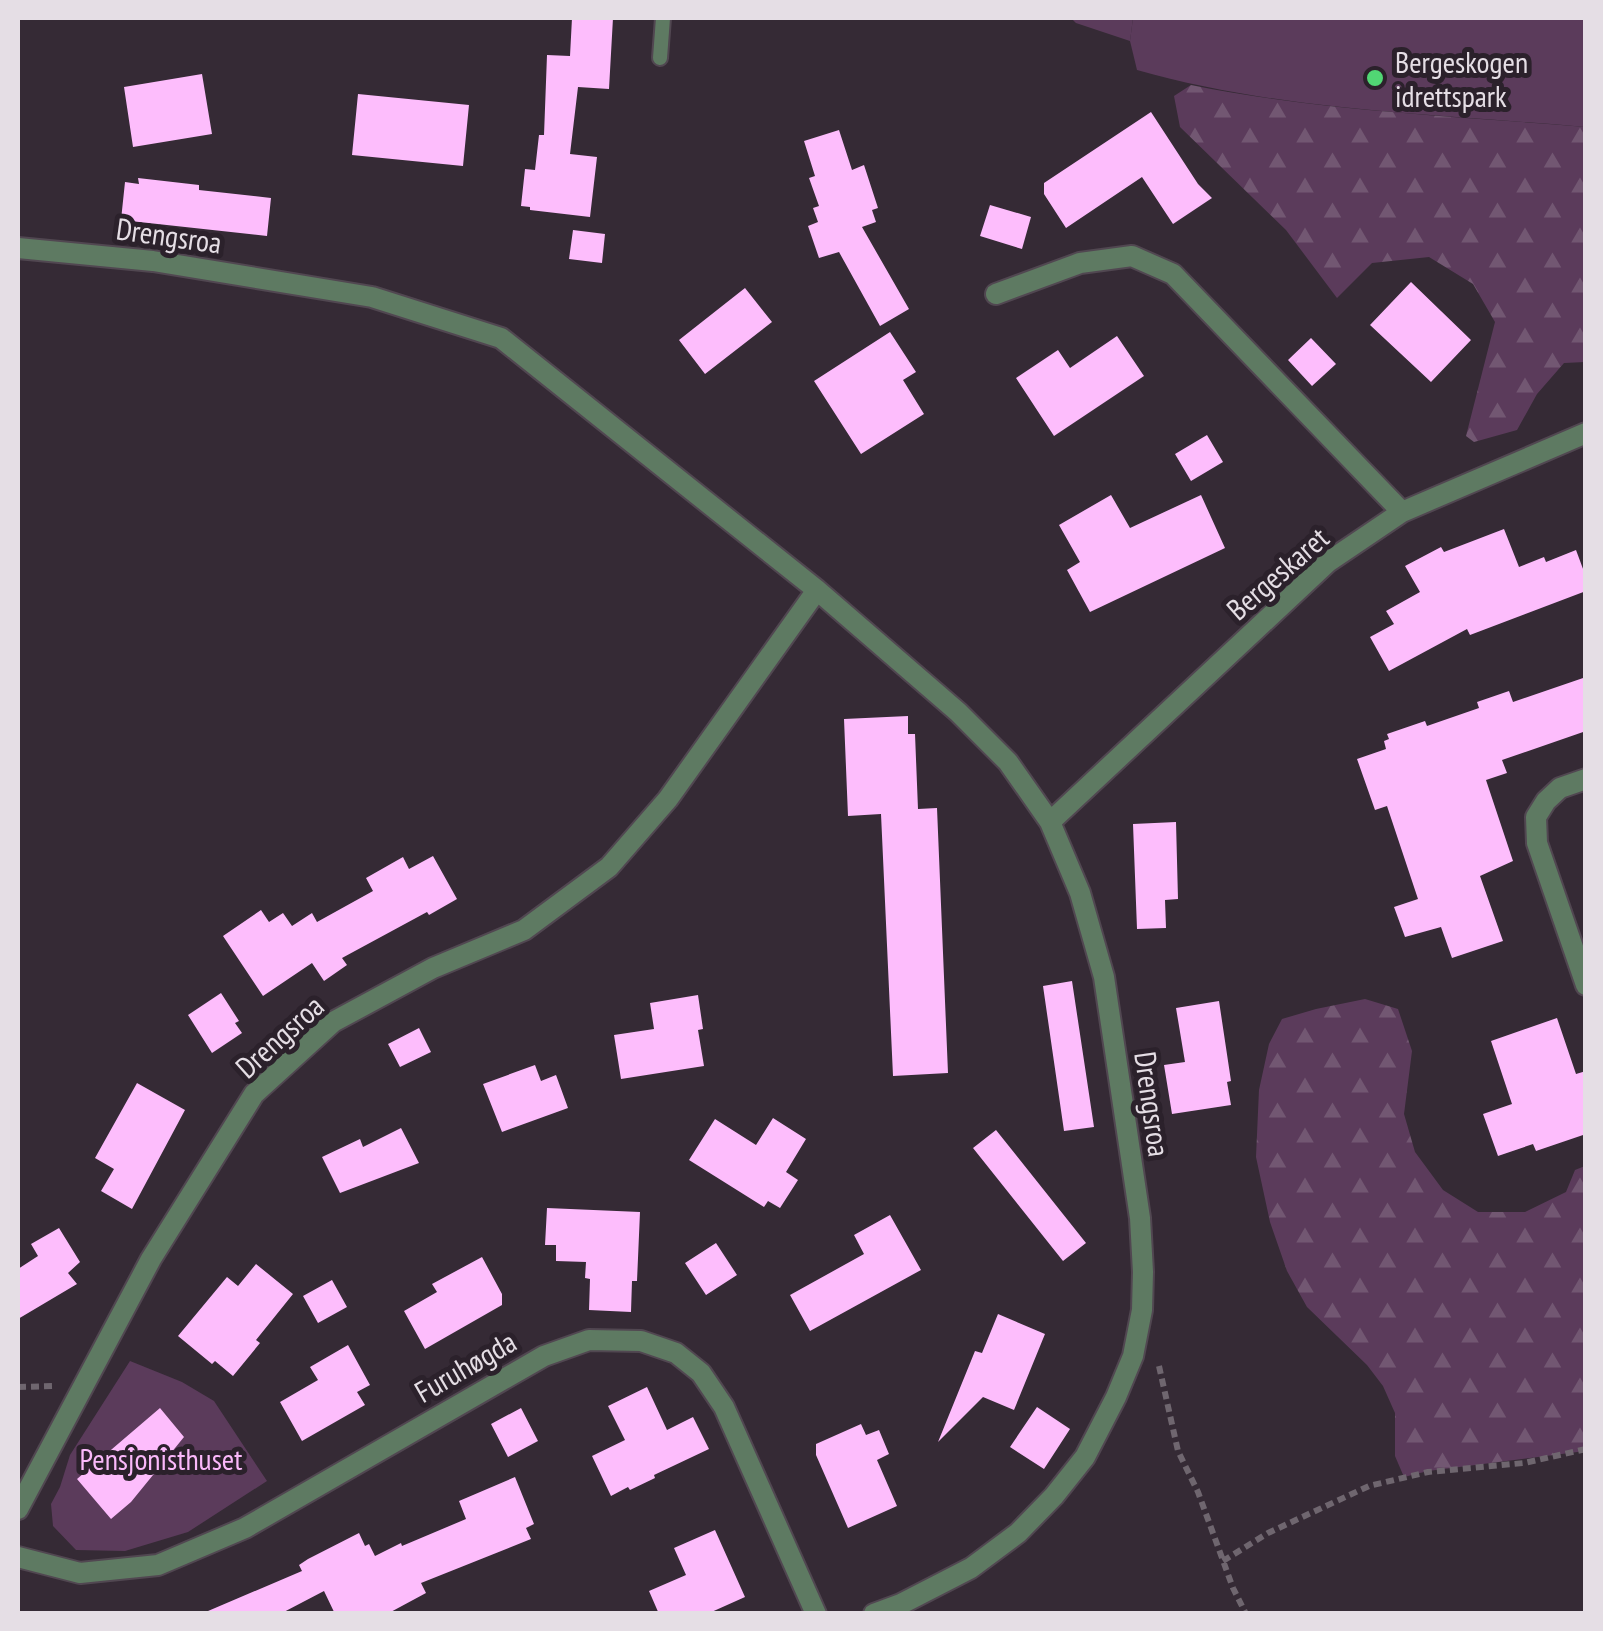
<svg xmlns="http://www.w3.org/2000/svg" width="1603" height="1631" font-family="'PT Sans Narrow',sans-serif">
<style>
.green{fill:#5b3b5b}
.forest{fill:url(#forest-firs)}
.building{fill:#fdbdfc}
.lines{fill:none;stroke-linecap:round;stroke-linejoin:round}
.service-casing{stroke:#514751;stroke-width:18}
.minor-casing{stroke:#514751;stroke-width:24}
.path{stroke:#6f666f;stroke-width:6;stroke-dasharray:8 5;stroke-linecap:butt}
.service{stroke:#5e7a62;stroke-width:14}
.minor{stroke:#5e7a62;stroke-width:20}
.poi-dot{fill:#51d674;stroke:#2b212b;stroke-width:4}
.labels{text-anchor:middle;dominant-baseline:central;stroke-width:10;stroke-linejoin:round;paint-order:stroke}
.poi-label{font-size:30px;fill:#e5dee5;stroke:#2b212b;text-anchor:start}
.street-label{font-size:30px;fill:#e5dee5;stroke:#2b212b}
.park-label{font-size:30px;fill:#fab9fa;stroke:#2b212b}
</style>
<defs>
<pattern id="forest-firs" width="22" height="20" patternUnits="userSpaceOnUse" patternTransform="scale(2.5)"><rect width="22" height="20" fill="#5b3b5b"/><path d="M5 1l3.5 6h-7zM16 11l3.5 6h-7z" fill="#725772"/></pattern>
</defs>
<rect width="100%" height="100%" fill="#352a35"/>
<path class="green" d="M1133,18H1585V127C1438,114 1280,111 1137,70L1130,41Z
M130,1361L182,1382L214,1401L267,1481L188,1532L125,1551L76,1550L53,1526L51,1504L60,1487L70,1455Z"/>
<path class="forest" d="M1071,18H1133L1130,41L1076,23Z
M1191,85C1320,111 1454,116 1585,127V362L1564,363L1537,394L1517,430L1474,442L1466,436L1495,322L1473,284L1429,257L1372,263L1337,298L1286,230L1180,127L1174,96Z
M1365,999L1398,1009L1412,1051L1404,1114L1415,1152L1443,1190L1478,1212H1525L1566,1192L1575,1170L1585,1166V1451L1428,1471L1404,1477L1395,1456V1413L1383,1386L1367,1365L1307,1307L1287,1271L1270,1222L1256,1157L1259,1090L1269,1044L1282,1019L1316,1009Z"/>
<path class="building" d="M572,18H613L609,89L578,87L570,154L597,157L590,217L530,210V207L521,206L525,169L535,170L539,135H544L547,55L570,56Z
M202,74L212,134L133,147L124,87Z
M358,94L469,105L463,166L352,155Z
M1151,112L1198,184L1212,198L1173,224L1142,177L1066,228L1044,194V183Z
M839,130L852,170L864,165L878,208L872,210L876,222L862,227L909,309L880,326L839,252L819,258L808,226L818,222L813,208L819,206L809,178L815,176L804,141Z
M138,178L199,185V190L271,198L267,236L121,220L125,182L139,184Z
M990,205L1031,217L1022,249L980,236Z
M573,230L605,234L602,263L569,259Z
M1411,282L1471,340L1431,382L1370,325Z
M745,288L772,322L705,374L679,340Z
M890,332L916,372L903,380L924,414L861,454L814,381Z
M1117,336L1144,376L1054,436L1016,378L1058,350L1070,368Z
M1311,338L1336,364L1312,386L1288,360Z
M1207,435L1223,462L1191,481L1175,454Z
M1111,495L1130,528L1201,495L1225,548L1090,612L1067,570L1080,562L1059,525Z
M1504,529L1519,567L1544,557L1546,562L1576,550L1586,577V591L1470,635L1467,629L1389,671L1370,637L1394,624L1386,611L1420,592L1405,566L1441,547L1444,552Z
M1586,677V731L1502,760L1507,773L1486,780L1513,861L1480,876L1503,941L1452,958L1441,927L1405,937L1394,907L1418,899L1387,806L1375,810L1357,759L1386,749L1384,741L1389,739L1387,734L1425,721L1427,726L1479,708L1477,702L1509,691L1513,702Z
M908,716V734H915L918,809L937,808L948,1073L893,1076L881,814L848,816L844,719Z
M1176,822L1178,899L1165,900L1166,928L1137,929L1133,824Z
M433,856L457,899L429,915L427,912L342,958L347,965L324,981L312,963L263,996L223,936L261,910L269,922L283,913L292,926L312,913L317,922L373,891L366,878L403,857L409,869Z
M1072,981L1094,1127L1064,1131L1043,986Z
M221,993L239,1021L235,1023L242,1033L212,1053L188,1015Z
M698,995L703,1029L698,1030L704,1066L621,1079L614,1035L654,1029L650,1003Z
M1219,1001L1231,1081L1227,1082L1231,1105L1172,1114L1164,1065L1185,1062L1176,1008Z
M1557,1018L1576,1074L1586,1071V1134L1536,1151L1533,1144L1498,1156L1483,1114L1512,1104L1491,1041Z
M419,1028L431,1052L400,1067L388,1044Z
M535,1065L541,1081L556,1075L568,1108L502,1132L483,1084Z
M137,1083L185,1110L132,1209L101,1191L114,1169L95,1158Z
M773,1118L806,1139L786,1172L798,1180L780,1208L768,1201L764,1207L689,1160L715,1119L756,1145Z
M401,1128L419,1163L340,1193L322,1157L360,1139L363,1147Z
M996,1130L1086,1243L1063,1261L973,1148Z
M547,1208L640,1212L637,1281H632L631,1312L589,1310L590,1279L585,1278L586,1262L556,1261V1245H545Z
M890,1215L921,1270L810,1331L790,1295L864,1254L854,1235Z
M59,1228L80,1262L68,1273L77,1284L18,1319V1269L38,1256L31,1244Z
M716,1243L737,1275L706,1295L685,1263Z
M482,1257L502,1294V1305L425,1349L404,1311L437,1292L432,1284Z
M256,1264L293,1294L256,1340L260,1343L233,1376L215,1361L212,1364L178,1336L227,1277L238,1286Z
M332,1280L347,1307L318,1323L303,1296Z
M998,1314L1045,1334L1014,1410L983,1397L938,1442L975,1351L982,1353Z
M348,1345L370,1385L357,1392L365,1405L302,1441L280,1402L318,1380L310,1367Z
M647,1387L667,1430L693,1417L709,1449L654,1475L655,1478L630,1490L628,1487L611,1496L592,1456L625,1440L608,1406Z
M1037,1407L1070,1429L1044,1469L1010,1447Z
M160,1408L184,1437L131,1502L111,1519L77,1479Z
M521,1408L538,1441L508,1457L491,1424Z
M861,1424L866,1435L879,1430L889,1454L877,1460L897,1506L848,1528L816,1455V1444Z
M515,1477L534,1524L526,1528L531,1539L421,1583L426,1593L387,1614H335L324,1591L280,1614H201L302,1571L299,1565L308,1559L359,1533L365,1546L369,1544L375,1556L401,1543L402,1546L466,1519L459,1501Z
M715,1530L745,1597L707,1614H659L649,1591L686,1575L674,1548Z"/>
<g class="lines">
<g class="service-casing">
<path id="service" d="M660,58L663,18"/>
</g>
<g class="minor-casing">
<path id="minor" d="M18,248L153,261L372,297L501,338L817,590L958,712L1008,762L1050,822L1080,893L1104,977L1140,1218L1143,1272L1142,1310L1133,1356L1116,1397L1085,1457L1054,1496L1018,1533L971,1568L901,1604L874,1614
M996,294L1080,263L1132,256L1173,274L1402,512
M1586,779L1560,788L1546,801L1536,817L1537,843L1586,985
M1050,822L1328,562L1402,512L1586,433
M18,1509L151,1259L254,1094L333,1022L433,968L524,930L609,867L668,799L817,590
M18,1557L80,1573L158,1565L245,1528L544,1356L589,1340L641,1341L676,1353L701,1373L724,1407L816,1614"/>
</g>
<path class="path" d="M1159,1366L1178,1451L1198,1492L1233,1588L1246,1614
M18,1387L56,1386
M1223,1561L1268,1533L1369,1486L1428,1472L1524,1463L1586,1449"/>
<use href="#service" class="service"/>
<use href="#minor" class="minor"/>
</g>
<circle class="poi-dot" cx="1375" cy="78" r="10"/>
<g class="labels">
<g class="poi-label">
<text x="1395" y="61">Bergeskogen<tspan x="1395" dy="34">idrettspark</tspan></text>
</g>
<g class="street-label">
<text transform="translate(169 235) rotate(8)">Drengsroa</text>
<text transform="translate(1277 573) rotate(-41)">Bergeskaret</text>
<text transform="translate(279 1036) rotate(-42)">Drengsroa</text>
<text transform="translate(1153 1104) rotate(82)">Drengsroa</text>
<text transform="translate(465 1366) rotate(-30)">Furuhøgda</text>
</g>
<g class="park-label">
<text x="161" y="1458">Pensjonisthuset</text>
</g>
</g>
<rect width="1603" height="1631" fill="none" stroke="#e5dee5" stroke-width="40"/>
</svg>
